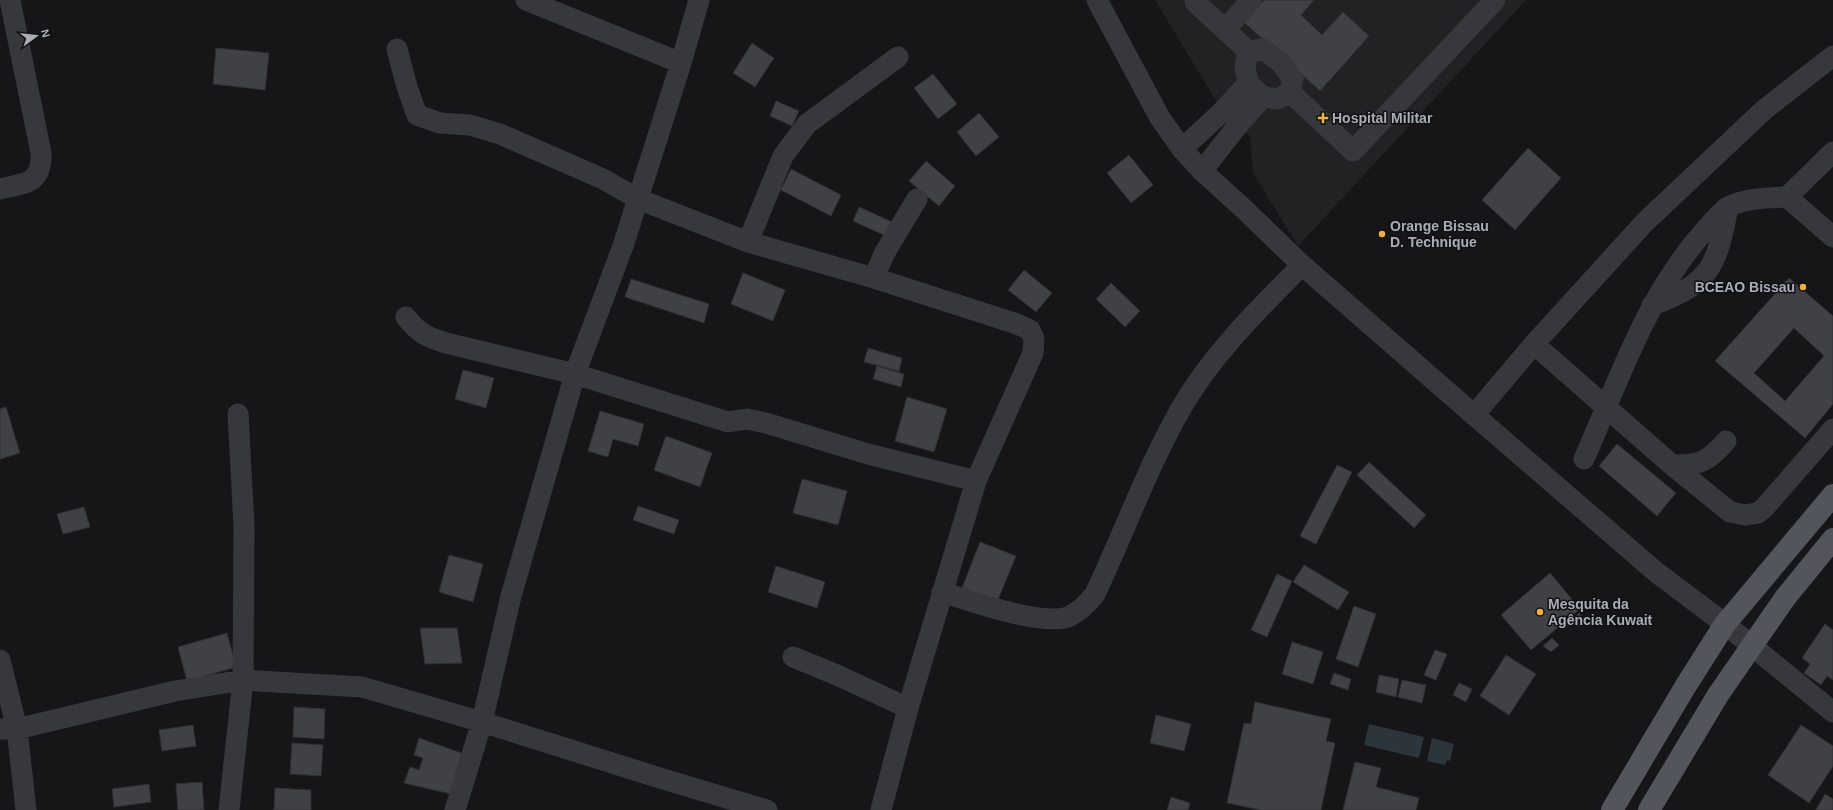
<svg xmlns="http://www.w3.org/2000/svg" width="1833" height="810" font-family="Arial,sans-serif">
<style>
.built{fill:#222225}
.water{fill:#2c353c}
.building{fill:#404145;stroke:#303034;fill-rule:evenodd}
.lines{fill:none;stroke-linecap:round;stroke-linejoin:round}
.minor{stroke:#37383d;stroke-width:21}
.major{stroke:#53555c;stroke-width:22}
.poi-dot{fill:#f2b134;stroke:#111113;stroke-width:1.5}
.labels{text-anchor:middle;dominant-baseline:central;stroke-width:3;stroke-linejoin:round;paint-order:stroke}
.poi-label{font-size:14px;font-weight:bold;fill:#a8adb8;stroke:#111113;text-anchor:start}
</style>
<rect width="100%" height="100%" fill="#161618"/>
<path class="built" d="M1155,0H1526L1298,246L1253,173L1250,137L1221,109Z"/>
<path class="water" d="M1369,724L1424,737L1419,758L1364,745Z
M1432,738L1454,744L1450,761L1447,760L1445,765L1427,761Z"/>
<path class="building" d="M1264,0H1314L1301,15L1322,35L1343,12L1369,36L1320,91L1244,22Z
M752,43L774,58L755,87L733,73Z
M216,48L269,53L265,90L213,84Z
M933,74L957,104L938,119L914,88Z
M776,101L799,111L792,126L770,116Z
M979,113L999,137L976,156L957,132Z
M1528,148L1561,178L1515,230L1482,200Z
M1129,155L1153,185L1131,203L1107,173Z
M926,161L955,186L939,206L909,181Z
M791,169L841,195L831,216L781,190Z
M859,207L892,222L886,236L853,221Z
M1024,270L1052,293L1036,312L1008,290Z
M743,273L785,290L773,321L731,304Z
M1789,278L1833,316V404L1805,438L1715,361ZM1794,328L1824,356L1785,401L1754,373Z
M631,279L709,304L704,323L625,297Z
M1111,283L1140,311L1125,327L1096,299Z
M868,348L902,358L899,371L864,362Z
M877,366L904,374L901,387L873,379Z
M463,370L494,378L486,408L455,399Z
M907,397L947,409L934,452L895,441Z
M6,407L20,453L0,459V409Z
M600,411L644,424L638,446L613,439L608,457L588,451Z
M666,436L712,453L700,487L654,470Z
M1617,444L1676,493L1657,516L1599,466Z
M1369,462L1426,515L1414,528L1357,475Z
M1337,465L1352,472L1316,544L1300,536Z
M802,479L847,491L838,525L793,513Z
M638,506L679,520L674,534L633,520Z
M84,507L90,527L63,534L57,514Z
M980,542L1016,556L997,602L962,588Z
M449,555L483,564L473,602L439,592Z
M1304,565L1349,592L1338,610L1293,582Z
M776,566L825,582L817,608L768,592Z
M1550,573L1580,609L1531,650L1501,615Z
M1277,574L1292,581L1267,637L1251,630Z
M1354,606L1376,614L1358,667L1336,659Z
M1579,613L1586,621L1579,627L1572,620Z
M1825,624L1833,630V680L1827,676L1821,685L1804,673L1810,664L1802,658Z
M420,628H457L462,663L425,664Z
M227,633L236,667L187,681L178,647Z
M1552,638L1559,645L1551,652L1543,646Z
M1292,642L1323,652L1313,684L1282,674Z
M1435,650L1447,654L1436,680L1424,675Z
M1506,655L1536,674L1509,715L1480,696Z
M1334,673L1351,679L1348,690L1330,684Z
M1379,675L1399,679L1396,697L1376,692Z
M1402,680L1426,685L1422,703L1398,697Z
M1459,683L1472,689L1466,702L1453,695Z
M1255,702L1331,719L1326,741L1335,743L1321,810H1261L1227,803L1244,723L1251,724Z
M294,707L325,709L324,739L293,737Z
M1156,715L1191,724L1184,751L1150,743Z
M193,725L196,746L162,751L159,730Z
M1801,725L1833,746V766L1809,803L1768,775Z
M419,738L464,754L451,794L404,783L410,767L419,770L423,758L414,755Z
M292,743L323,745L321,776L290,774Z
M1355,762L1381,768L1376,787L1419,798L1416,810H1343Z
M202,782L204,810H178L176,784Z
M149,784L151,802L114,807L112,789Z
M275,788L311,790V810H274Z
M1825,794L1833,799V810H1816Z
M1171,797L1190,803L1188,810H1167Z"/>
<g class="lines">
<path class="minor" d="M526,0L681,63
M1097,0L1160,118L1182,149L1202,171L1244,209L1302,265L1474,415L1656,572L1725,624L1833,712
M1197,0L1195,2L1248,51L1263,49L1281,63L1293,79L1290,92L1278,99L1263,97L1248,83L1245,67L1248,51
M1225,30L1251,0
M397,49L407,87L417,115L440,123L470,125L500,134L603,179L638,199L748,242L874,278L1017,324L1030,330L1034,339L1033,353L976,481L908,708L881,810
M1290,92L1353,151L1495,0
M1182,149L1223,111L1248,83
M1833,152L1787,197L1833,237
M1202,171L1238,125L1263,97
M0,189C26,183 42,184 41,153L10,0
M748,242L783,156L807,124L898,57
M874,278L884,254L917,199
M1652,305C1711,284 1717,265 1728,207
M406,317C418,333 427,337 446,343L575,374L728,422L747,419L766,423L868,454L976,481
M1534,344L1672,465L1730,512L1745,515L1758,513L1765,507L1833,429
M1474,415L1534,344L1645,222L1765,109L1833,56
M1584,459C1620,378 1647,293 1708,227C1714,221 1722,209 1730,206C1747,198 1768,198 1787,197
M1672,465C1699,466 1709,461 1726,441
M942,592C969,600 1045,628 1070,616C1080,611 1088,603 1095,594C1125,531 1148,465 1183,405C1214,352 1260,308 1302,265
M793,657L837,675L908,708
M0,660L17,729L26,810
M0,729H17L175,691L243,680L362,687L482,722L663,779L767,810
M229,810L243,680L244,526L238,414
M455,810L482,722L511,596L575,374L623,246L681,63L699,0"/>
<path class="major" d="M1612,810L1685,687L1725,624L1833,495
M1649,810L1718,695L1785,598L1833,539"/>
</g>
<g class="poi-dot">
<path d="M1321 112h4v4h4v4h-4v4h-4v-4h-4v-4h4z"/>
<circle cx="1382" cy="234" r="4"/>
<circle cx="1803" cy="287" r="4"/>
<circle cx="1540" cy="612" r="4"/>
</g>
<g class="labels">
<g class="poi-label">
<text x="1332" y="118">Hospital Militar</text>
<text x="1390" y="226">Orange Bissau<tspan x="1390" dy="16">D. Technique</tspan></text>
<text x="1795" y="287" text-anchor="end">BCEAO Bissau</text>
<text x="1548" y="604">Mesquita da<tspan x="1548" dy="16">Agência Kuwait</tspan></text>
</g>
</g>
<g transform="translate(36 36) rotate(75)" stroke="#111113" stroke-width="3" paint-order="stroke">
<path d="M0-3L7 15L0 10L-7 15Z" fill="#a8adb8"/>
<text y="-6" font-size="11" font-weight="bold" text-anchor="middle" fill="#a8adb8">N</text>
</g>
</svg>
